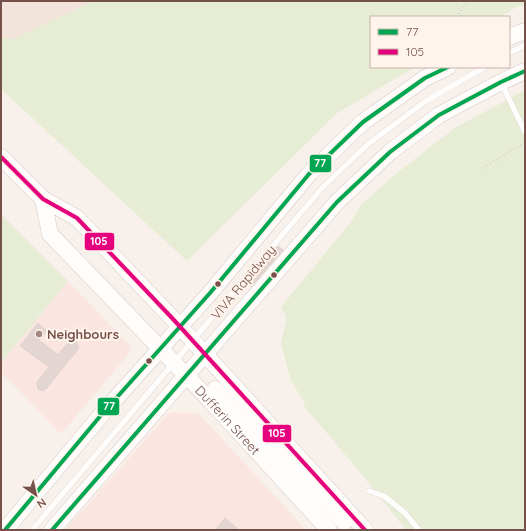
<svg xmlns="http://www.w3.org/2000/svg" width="526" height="531" font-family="Quicksand,sans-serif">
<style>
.residential{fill:#f2e4db}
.commercial{fill:#fae5e1}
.green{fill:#e7edd5}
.building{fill:#e3d6d2;stroke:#e0d2cd}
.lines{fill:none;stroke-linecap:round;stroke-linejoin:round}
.service-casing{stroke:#d6cbc7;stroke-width:6}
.secondary-casing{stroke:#d7cbc7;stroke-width:17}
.path{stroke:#dad0cd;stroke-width:2;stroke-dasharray:1 3;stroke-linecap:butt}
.service{stroke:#fefdfc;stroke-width:5.5}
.secondary{stroke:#fefdfc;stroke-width:16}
.bus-1-casing{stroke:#fff4eb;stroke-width:7}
.bus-2-casing{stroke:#fff4eb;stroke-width:7}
.bus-1{stroke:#00a651;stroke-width:4}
.bus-2{stroke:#e5007d;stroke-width:4}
.bus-dot{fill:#765149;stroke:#fff4eb;stroke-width:1.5}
.poi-dot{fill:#a38982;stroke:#fff4eb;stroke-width:1.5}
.labels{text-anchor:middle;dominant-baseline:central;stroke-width:4;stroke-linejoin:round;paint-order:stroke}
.street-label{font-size:13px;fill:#765149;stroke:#fff4eb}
.poi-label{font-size:13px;font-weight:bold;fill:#765149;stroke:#fff4eb;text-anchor:start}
.line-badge{stroke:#fff4eb;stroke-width:1.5}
.badge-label{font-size:11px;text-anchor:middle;font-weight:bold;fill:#fff}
</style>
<rect width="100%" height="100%" fill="#f7f0eb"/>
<path class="residential" d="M1,1H94L13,39L1,37Z"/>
<path class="commercial" d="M68,281L131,347V351L61,434L1,372V363Z
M169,413H198L306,530H65Z"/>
<path class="green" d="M94,1H525V5L515,8L500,17H371V67H415L337,113L187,261L1,89V37L13,39Z
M525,90V530H406L359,471L303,405L305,403L291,381L281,343L286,321V316L281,307L350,223L362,204L398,172L455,128Z
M1,214L68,281L1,363Z"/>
<path class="building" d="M278,246L283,250L251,287L247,283Z
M38,323L47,331L39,340L58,355L70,340L76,341L79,348L46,389L43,391L38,389L37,382L49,367L20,346Z
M225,518L239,530H215Z"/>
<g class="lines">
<g class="service-casing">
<path id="service" d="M509,53L525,45
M502,84L525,132
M369,491L384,496L405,513L419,530
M32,530L322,188L368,144L426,101L485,67"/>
</g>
<g class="secondary-casing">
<g id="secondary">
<path d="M509,37L525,31"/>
<path d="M1,157L43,199L77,218L173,319L365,530"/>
<path id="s1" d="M43,199L50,234L206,396L329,530"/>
<path d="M215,389L274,452L344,522"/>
<path d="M5,530L102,414L210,293L309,174L363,122L425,78L448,67"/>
<path d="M52,530L337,202L390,152L439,115L501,82L525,71"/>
</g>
</g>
<path class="path" d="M455,1L461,11
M456,17L469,1
M483,168L525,142"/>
<use href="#service" class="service"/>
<use href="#secondary" class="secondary"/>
<g class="bus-1-casing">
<path id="bus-1" d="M5,530L102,414L210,293L309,174L363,122L425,78L448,67
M52,530L337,202L390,152L439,115L501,82L525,71"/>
</g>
<g class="bus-2-casing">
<path id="bus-2" d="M1,157L43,199L77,218L173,319L365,530"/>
</g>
<use href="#bus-1" class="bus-1"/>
<use href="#bus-2" class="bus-2"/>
</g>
<g class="bus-dot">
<circle cx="274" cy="275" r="3.5"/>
<circle cx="218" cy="284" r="3.5"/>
<circle cx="149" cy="361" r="3.5"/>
</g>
<circle class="poi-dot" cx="39" cy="334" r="4"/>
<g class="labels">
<g class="street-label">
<text transform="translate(243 282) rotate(-50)">VIVA Rapidway</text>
<text stroke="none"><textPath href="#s1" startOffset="293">Dufferin Street</textPath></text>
</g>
<g class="poi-label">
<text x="47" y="334">Neighbours</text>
</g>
</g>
<g class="line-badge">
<rect x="309" y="154" width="23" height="19" rx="4" fill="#00a651"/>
<rect x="84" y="232" width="31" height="19" rx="4" fill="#e5007d"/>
<rect x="97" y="397" width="23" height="19" rx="4" fill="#00a651"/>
<rect x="262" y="424" width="30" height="19" rx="4" fill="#e5007d"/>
</g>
<g class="badge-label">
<text x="320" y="167">77</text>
<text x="99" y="245">105</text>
<text x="109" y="410">77</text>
<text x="277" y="437">105</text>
</g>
<rect width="526" height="531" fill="none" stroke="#765149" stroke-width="4"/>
<rect x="370" y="16" width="140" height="52" fill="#fff4eb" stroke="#c8b3aa"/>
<rect x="378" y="29" width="20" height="6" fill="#00a651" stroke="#c8b3aa"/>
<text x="406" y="36" font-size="12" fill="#765149">77</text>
<rect x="378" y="49" width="20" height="6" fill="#e5007d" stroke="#c8b3aa"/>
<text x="406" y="56" font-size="12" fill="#765149">105</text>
<g transform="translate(36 495) rotate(146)" stroke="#fff4eb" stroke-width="3" paint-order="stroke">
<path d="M0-3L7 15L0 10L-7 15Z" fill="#765149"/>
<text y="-6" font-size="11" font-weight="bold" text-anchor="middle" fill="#765149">N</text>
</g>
</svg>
